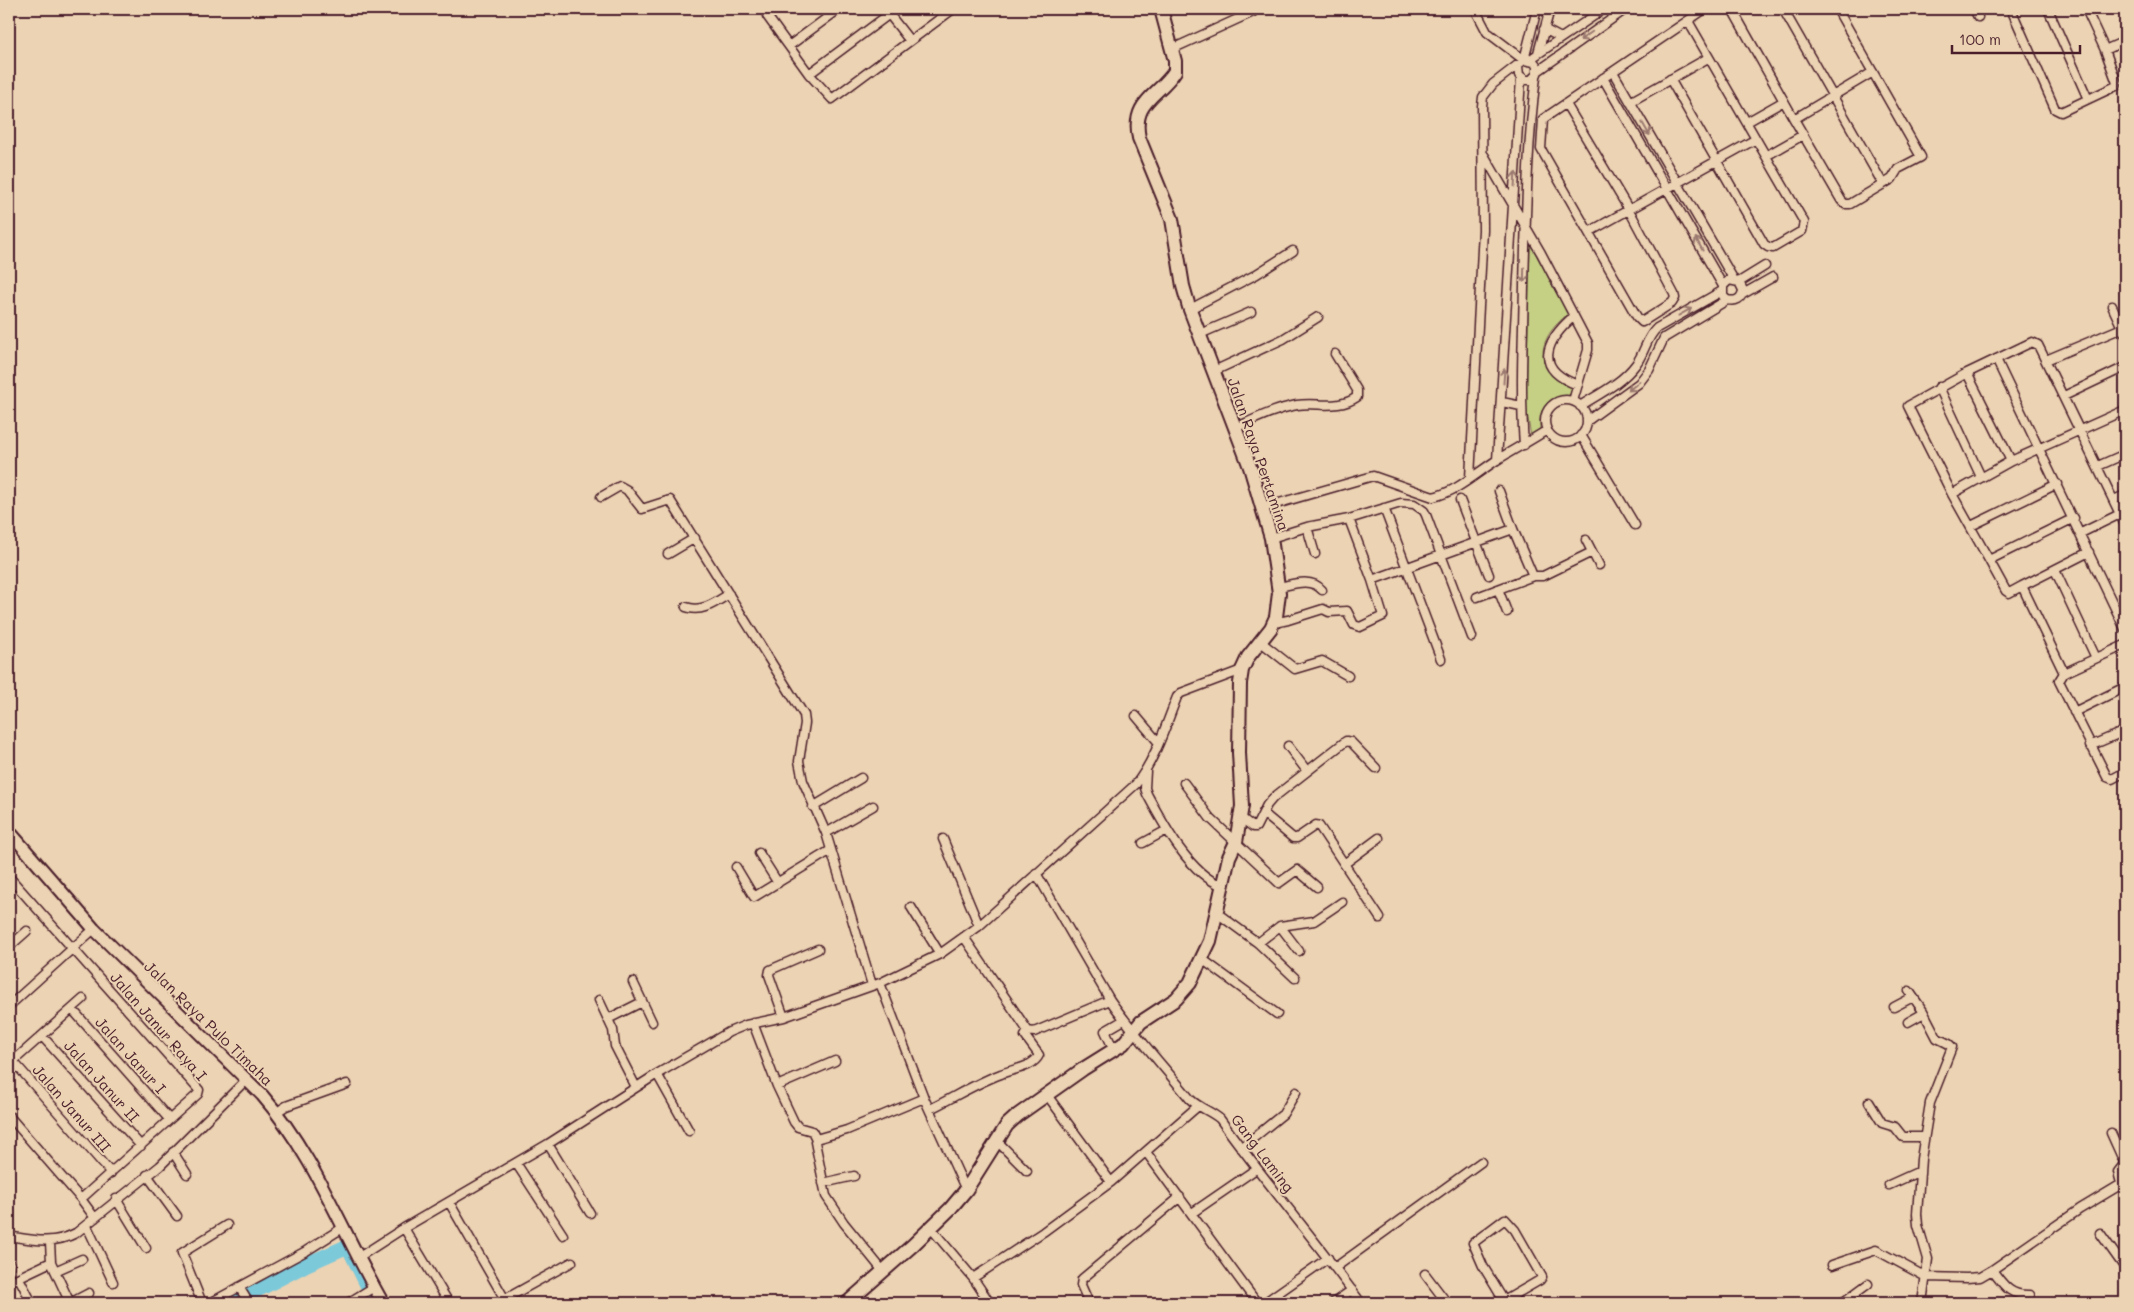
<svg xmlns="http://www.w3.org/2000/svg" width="2134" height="1312" font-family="Mali,sans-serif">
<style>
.green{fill:#c5d084;stroke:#887858}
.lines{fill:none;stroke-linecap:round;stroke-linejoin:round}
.river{stroke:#7cc9da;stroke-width:15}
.street-casing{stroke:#4a1f2b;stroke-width:11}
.secondary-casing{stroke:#4a1f2b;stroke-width:15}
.primary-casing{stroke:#4a1f2b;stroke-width:16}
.street{stroke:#ecd3b3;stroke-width:8}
.secondary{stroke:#ecd3b3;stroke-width:11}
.primary{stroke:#ecd3b3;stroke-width:12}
.oneway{stroke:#9b796f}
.labels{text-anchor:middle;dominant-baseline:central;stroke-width:4;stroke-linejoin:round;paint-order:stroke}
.street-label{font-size:15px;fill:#4a1f2b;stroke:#ecd3b3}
</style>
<rect width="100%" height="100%" fill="#ecd3b3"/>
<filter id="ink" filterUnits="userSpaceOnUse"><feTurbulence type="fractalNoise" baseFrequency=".02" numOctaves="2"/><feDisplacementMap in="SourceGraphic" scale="10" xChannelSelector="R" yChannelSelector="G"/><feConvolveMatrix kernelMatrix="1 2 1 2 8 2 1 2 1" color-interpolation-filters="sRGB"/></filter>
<g filter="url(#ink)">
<path class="green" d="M1530,243L1568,314C1536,339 1532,369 1572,388L1571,396C1548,396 1538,407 1540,429L1531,436L1526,407Z"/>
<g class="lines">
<path class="river" d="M232,1303L305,1265L348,1246L376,1303"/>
<g class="street-casing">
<path id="street" d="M777,9L767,16L809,74L832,99L953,9
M885,9L910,41
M1475,9L1487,32L1524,60L1537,9
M1732,9L1794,119
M1783,9L1883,184
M1837,9L1921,157L1898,169L1892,179L1850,204H1845L1841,200L1794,119L1873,72
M1974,9L1978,17
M2011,9L2055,109L2061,112L2116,86L2117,83L2105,50L2086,9
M2048,9L2088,99
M2123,9L2125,15
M1544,29L1561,38
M789,46L839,9
M1172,49L1253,12L1255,9
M2105,50L2125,41
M1538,53L1550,9
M1529,60L1604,9
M1538,71L1626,9
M1613,72L1734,280
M809,74L896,9
M1603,78L1723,286
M1670,79L1764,244L1768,247L1773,248L1802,231L1804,222L1756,139
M1630,102L1708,58
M1566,104L1629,210L1674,294L1675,298L1672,303L1642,322L1637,317L1541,149L1543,119L1705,9
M1747,122L1784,101
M1484,155L1541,253L1588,343V350L1573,401
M1766,156L1803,135
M1589,232L1756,139L1688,21
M1739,282L1765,266
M1743,294L1773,277
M2112,306L2125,334
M1190,309L1255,275L1293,251
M1574,316C1545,341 1533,369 1578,385
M1200,334L1251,312
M1996,359L2125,629
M2046,360L2122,328
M1214,371L1283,339L1318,317
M1967,373L2011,461
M1939,387L1981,477
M2064,396L2125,367
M1545 421a21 21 0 1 1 42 0a21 21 0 1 1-42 0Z
M1502,402L1521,406
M1580,406C1599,394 1622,383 1636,364C1645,352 1646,338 1657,328L1722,291
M1587,421L1639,383L1649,370L1664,338L1727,300C1736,302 1742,299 1743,290L1739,282L1729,280L1723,286V296L1727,300
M1235,428C1255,419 1275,409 1297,405C1318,402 1338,410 1357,397V390L1335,354
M1581,435L1635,525
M1524,445C1520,391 1523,339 1524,285C1526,215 1527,146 1536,77
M1497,460L1521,78
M2098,466L2125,454
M1470,478L1483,230L1482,106L1483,97L1493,84L1524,60L1534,62L1537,66V74L1531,80H1526L1519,75L1518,66
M1499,491L1513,529
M1952,494L2011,461L2125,410
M601,497L620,486L627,490L642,509L670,500L804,715L805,723L799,761L803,781L826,833L872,985
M1460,500L1489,575
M2114,500L2125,495
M1262,508L1373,476L1433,497C1458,491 1475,474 1497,460C1513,450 1530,441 1547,430
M1384,508L1441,659
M2120,514L2125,525
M2074,518L1989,560L1952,494L1908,406L1967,373L2032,342L2038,345L2120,514L2081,533
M1349,519L1372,580
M1971,526L2057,484
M1307,527L1315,554
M1271,538L1307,527L1349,519L1401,503L1414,504L1424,511L1426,515L1472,637
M1586,540L1599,565
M668,554L695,538
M1989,560L2006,591L2009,593L2022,586
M2055,570L2096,658
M1279,587C1293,584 1311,577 1322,590
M1498,589L1507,612
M1477,597L1533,576
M686,607C702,613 716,602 729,594
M1274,623L1288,620L1323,609L1329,612L1347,611L1354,625L1360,627L1383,616L1372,580L1513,529L1533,576H1543L1592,552
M1261,642L1295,669L1322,661L1348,676
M2125,645L2064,673L2059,681L2107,777L2112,779L2125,772
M2064,673L2022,586L2089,552
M2074,712L2125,687
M1136,716L1159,743
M1288,746L1307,771
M2090,746L2125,731
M1146,771L1145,788L1147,794C1163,824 1190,875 1223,886
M1184,783L1210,818L1279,883L1297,870L1317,887
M813,807L861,778
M1263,813L1293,838H1297L1316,825L1319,826L1380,918
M1240,817L1253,827H1256L1267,805L1273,798L1346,741L1351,742L1376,768
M826,833L873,806
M943,839L979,926
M1143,843L1167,830
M759,853L778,883
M1344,864L1379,838
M736,867L754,897L831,850
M1036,873L1110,1000C1133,1033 1164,1067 1190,1099C1199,1108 1211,1111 1220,1119C1265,1182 1316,1240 1361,1303
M9,877L199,1090L198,1094L81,1199
M911,907L940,954
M1217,913L1258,943L1295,978
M1280,926L1299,951
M964,937L1028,1031L1034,1032L1110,1000
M1258,943L1280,926L1314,921L1342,902
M9,947L27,931
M1202,959L1277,1014
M633,982L652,1022
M880,983L924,1098L966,1190
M1909,991L1923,1011L1937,1038L1949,1044L1952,1047L1930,1103L1921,1159L1917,1214L1918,1225L1928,1259L1922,1303
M599,1000L613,1030L615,1046L636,1087
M9,1006L94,929
M1894,1007L1913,997
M72,1009L169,1119
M784,1017L769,975L770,970L818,949
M608,1019L642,1002
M1908,1022L1924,1013
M753,1023L777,1086L794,1122L798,1127L812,1131L816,1139L815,1142L826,1196L844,1223L883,1271
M42,1036L141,1146
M1114,1050L1105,1031L1124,1020
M13,1061L111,1173
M9,1065L83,999
M657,1074L689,1131
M777,1086L835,1061
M1047,1095L1111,1182
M1869,1102L1882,1123L1895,1127L1903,1137H1924
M930,1109C953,1098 976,1083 1001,1074C1012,1069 1033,1068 1039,1055L1025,1036L1028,1031
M277,1112L286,1106L347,1084
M9,1116L81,1199L95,1218
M2111,1133L2125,1164
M816,1139L847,1130L924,1098
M996,1140L1027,1171
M548,1144L590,1213
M1241,1148L1283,1114L1296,1092
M173,1152L187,1174
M1146,1152L1257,1303
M516,1163L563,1235
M147,1175L177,1216
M823,1183L854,1176
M2121,1183L2118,1172L2125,1163
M1889,1185L1920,1171
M116,1199L146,1248
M449,1202L507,1303
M1192,1213L1256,1169
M87,1226L113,1282
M930,1227L973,1278L990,1303
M404,1228L449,1303
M2100,1233L2125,1268
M9,1236C33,1240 53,1245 76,1233L160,1166L246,1080
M50,1242L51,1262L70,1303
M359,1257L404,1228L548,1144L657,1074L729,1032L746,1025L784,1017L880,983L940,954L979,926L1136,784C1156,758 1165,727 1177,697L1181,693L1242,670
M1832,1265L1876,1250L1926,1277L1967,1278L1980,1277L1992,1270
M1336,1267L1481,1162
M9,1271L10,1264
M55,1271L82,1259
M1425,1274L1447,1303
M19,1278L32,1303
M973,1278L1043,1232L1111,1182L1198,1106
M9,1282L51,1262
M239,1287L249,1303
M2030,1295C2009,1296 2003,1284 1992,1270L2080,1209L2125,1182
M19,1303L29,1297
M70,1303L89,1293
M202,1303L182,1253L227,1225
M210,1303L306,1251L344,1227
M348,1303L374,1287
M498,1303L572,1262
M1089,1303L1081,1285L1082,1279L1180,1197
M1264,1303L1328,1258
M1333,1303L1352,1290
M1499,1303L1504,1301L1540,1280L1542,1277L1515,1230L1505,1219L1473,1243L1483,1266L1504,1301
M1842,1303L1868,1284"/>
</g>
<g class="secondary-casing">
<path id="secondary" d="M9,831L94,929L262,1095C315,1156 343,1234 383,1303"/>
</g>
<g class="primary-casing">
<path id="primary" d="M847,1303L913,1245L950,1209L966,1190L1007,1125L1018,1115L1083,1069L1123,1044L1141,1022L1176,999L1190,983L1210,941L1229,857L1236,842L1242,806L1239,753L1240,683L1242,670L1248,657L1271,628L1276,617L1279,593L1271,538L1250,467L1189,307L1183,286L1172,219L1139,138C1131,101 1159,96 1175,71V61L1161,9"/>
</g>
<use href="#street" class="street"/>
<use href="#secondary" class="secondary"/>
<use href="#primary" class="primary"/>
</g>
<defs><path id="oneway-shaft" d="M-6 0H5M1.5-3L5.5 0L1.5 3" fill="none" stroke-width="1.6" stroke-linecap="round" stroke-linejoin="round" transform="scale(1.25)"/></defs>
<g class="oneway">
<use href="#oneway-shaft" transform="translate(1586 36) rotate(145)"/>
<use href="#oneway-shaft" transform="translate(1646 129) rotate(60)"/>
<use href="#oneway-shaft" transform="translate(1515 179) rotate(-87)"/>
<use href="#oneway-shaft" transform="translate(1699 244) rotate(-119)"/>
<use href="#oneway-shaft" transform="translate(1524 275) rotate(91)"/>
<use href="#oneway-shaft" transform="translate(1685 312) rotate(-29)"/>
<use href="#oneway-shaft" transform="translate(1504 376) rotate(-86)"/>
<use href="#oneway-shaft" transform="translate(1634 386) rotate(140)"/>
</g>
</g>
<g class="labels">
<g class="street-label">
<text transform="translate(1259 454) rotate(71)">Jalan Raya Pertamina</text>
<text transform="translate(209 1023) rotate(44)">Jalan Raya Pulo Timaha</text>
<text transform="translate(159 1026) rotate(49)">Jalan Janur Raya I</text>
<text transform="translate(131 1055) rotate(48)">Jalan Janur I</text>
<text transform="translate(102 1081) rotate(48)">Jalan Janur II</text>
<text transform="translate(72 1108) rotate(49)">Jalan Janur III</text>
<text transform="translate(1263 1153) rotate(53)">Gang Laming</text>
</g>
</g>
<rect width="2134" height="1312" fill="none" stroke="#ecd3b3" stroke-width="30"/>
<rect x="15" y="15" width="2104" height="1282" fill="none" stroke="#4a1f2b" stroke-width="2" filter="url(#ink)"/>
<path d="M1952 45v8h128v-8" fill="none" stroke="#4a1f2b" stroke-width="2.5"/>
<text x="1959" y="45" font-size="15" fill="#4a1f2b" stroke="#ecd3b3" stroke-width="4" paint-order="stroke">100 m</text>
</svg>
